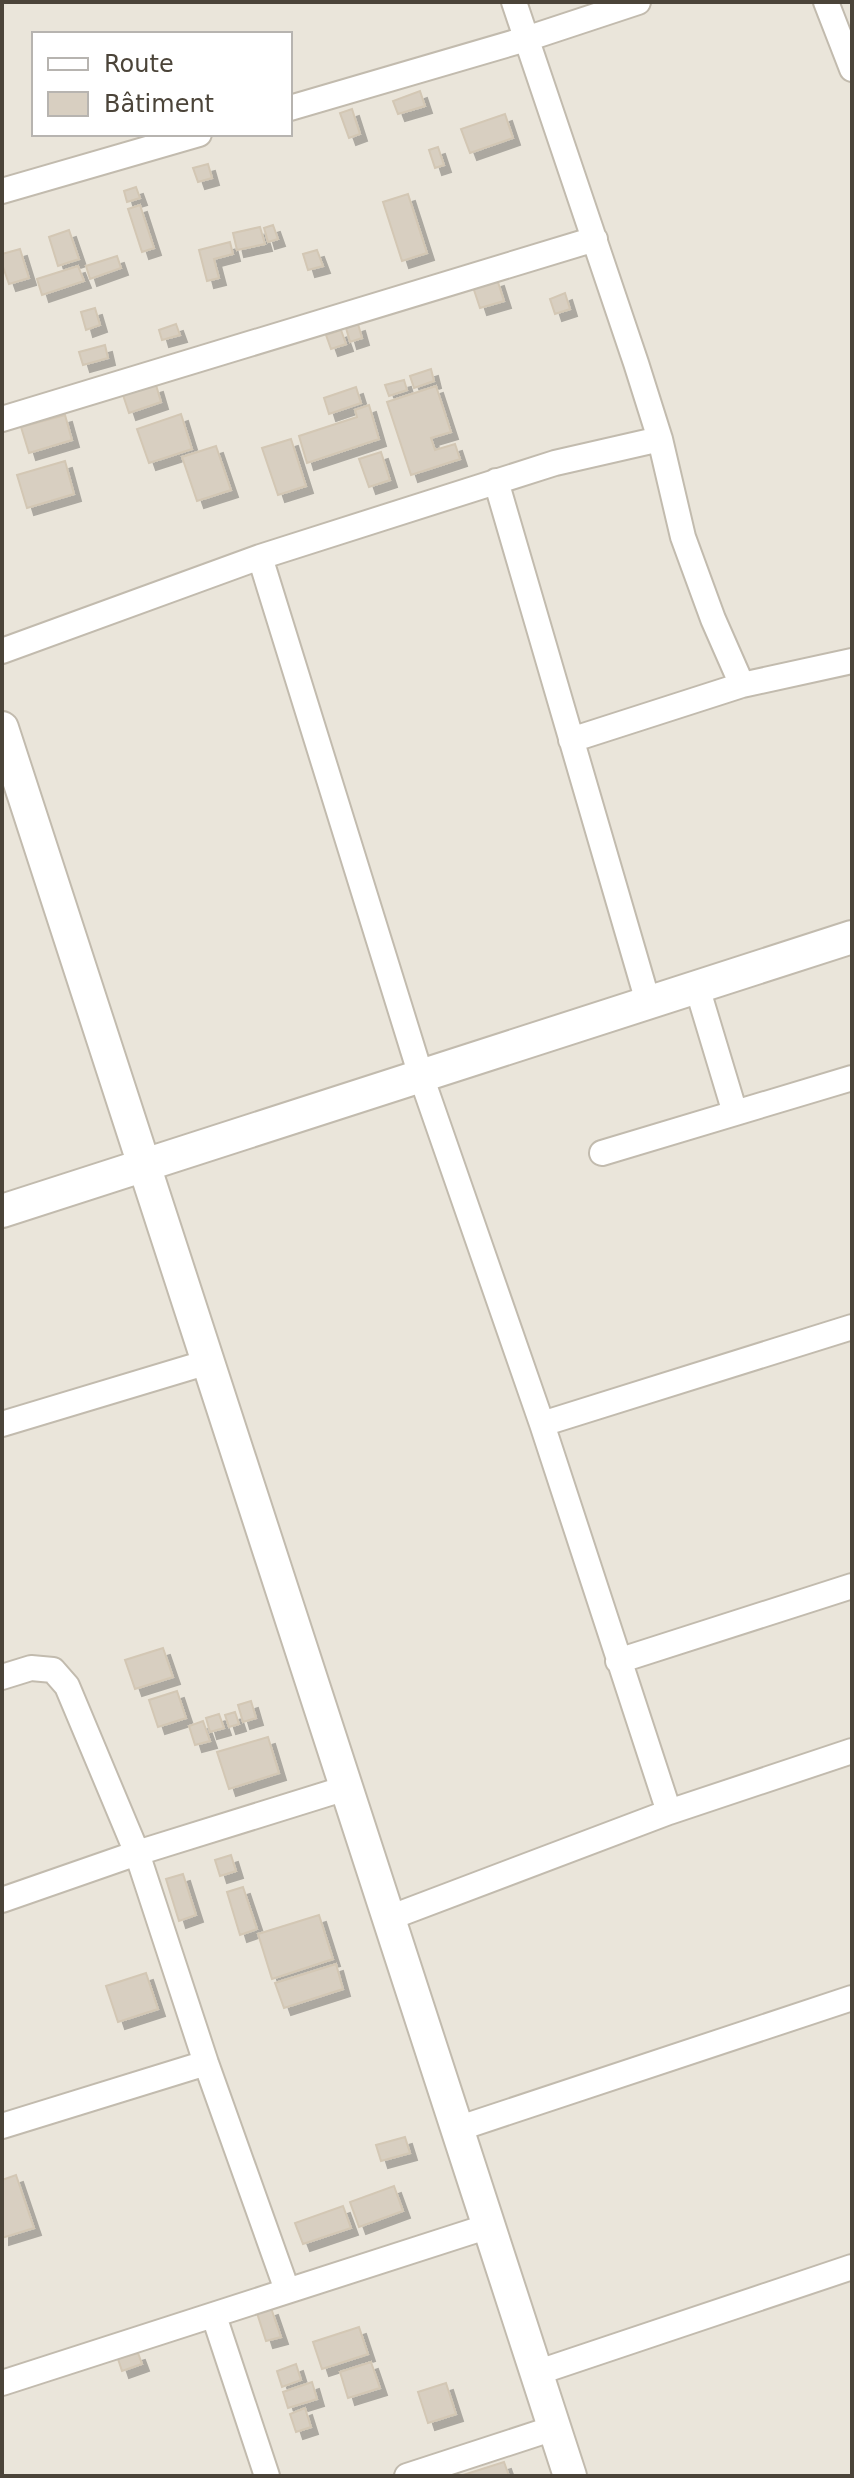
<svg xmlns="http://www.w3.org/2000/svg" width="854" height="2478" font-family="'DejaVu Sans',sans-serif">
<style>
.residential{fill:#eae5da;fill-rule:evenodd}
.building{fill:#d8cfc1;stroke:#d3c7b4;stroke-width:2;filter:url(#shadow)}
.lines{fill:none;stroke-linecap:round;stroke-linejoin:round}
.minor-casing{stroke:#c2bbae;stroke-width:28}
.tertiary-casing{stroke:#c2bbae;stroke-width:36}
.minor{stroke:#fff;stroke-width:24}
.tertiary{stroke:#fff;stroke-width:32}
</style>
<defs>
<filter id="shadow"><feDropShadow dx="7" dy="7" stdDeviation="0" flood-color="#0004"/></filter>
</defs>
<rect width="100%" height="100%" fill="#f6f3ec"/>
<path class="residential" d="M2,2H852V2476H2ZM34,34H290V134H34Z"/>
<path class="building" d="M420,91L425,106L398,114L393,101Z
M352,109L360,134L349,138L340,113Z
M505,114L513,138L470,153L461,129Z
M438,147L444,165L435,168L429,150Z
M208,164L212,178L198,182L193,168Z
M136,187L140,198L127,202L124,191Z
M408,194L427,253L402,261L383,202Z
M140,205L154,248L142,252L128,209Z
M273,225L278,239L268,242L264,228Z
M260,227L265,244L237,250L233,233Z
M69,230L79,259L58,266L49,237Z
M230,242L233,254L214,259L219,278L207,281L199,250Z
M20,249L29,278L9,284L2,264V254Z
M317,250L323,266L308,270L303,254Z
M117,256L121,268L90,279L86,266Z
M78,266L84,281L42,295L37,279Z
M497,279L504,301L480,308L473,287Z
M565,293L570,309L555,314L550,299Z
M95,308L100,325L86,330L81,312Z
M176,324L180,335L162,340L159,330Z
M358,324L362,338L350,342L346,328Z
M341,330L346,344L331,349L326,335Z
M105,345L108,358L83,365L79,352Z
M431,369L434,381L414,388L410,376Z
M404,380L407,390L389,396L385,385Z
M156,385L161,402L129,413L123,395Z
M436,386L451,432L431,438L435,450L455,444L460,459L411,475L387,402Z
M356,387L361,403L329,414L324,398Z
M369,405L379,439L307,463L299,436L357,417L355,410Z
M181,414L192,449L149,463L137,429Z
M65,415L72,440L29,453L21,427Z
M291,439L306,486L278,495L262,448Z
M216,446L231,490L197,501L182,457Z
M381,452L390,480L369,487L359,459Z
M65,461L74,494L27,508L17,475Z
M163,1648L173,1677L135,1689L125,1660Z
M177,1691L186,1718L158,1727L149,1700Z
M251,1701L256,1718L243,1722L238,1705Z
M235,1712L239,1724L229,1727L225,1715Z
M219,1714L224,1728L210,1732L206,1718Z
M203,1721L210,1741L195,1745L189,1726Z
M268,1737L279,1773L229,1789L217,1752Z
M231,1855L236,1871L220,1876L215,1860Z
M183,1874L196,1915L179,1921L166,1879Z
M243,1887L257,1929L240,1935L227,1892Z
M319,1915L333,1959L272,1979L258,1934Z
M336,1964L343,1989L284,2008L275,1983Z
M146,1973L158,2009L118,2022L106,1986Z
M405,2137L410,2153L381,2161L376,2145Z
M16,2175L34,2228L2,2238V2180Z
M394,2186L403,2211L359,2227L350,2202Z
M343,2206L351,2228L303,2244L295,2223Z
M271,2308L281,2337L266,2341L257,2313Z
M359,2327L368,2354L322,2369L313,2342Z
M138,2353L142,2364L122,2371L118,2359Z
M371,2362L380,2388L348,2398L340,2372Z
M296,2364L301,2380L282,2387L277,2371Z
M312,2382L317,2399L288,2408L283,2392Z
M446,2383L456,2414L428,2423L418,2392Z
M305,2408L311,2427L296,2432L290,2414Z
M504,2462L509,2476H460Z"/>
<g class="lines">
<g class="minor-casing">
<path id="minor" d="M514,2L636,363L660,439L683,537L713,619L742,685
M826,2L852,69
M290,108L526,39L638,2
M2,191L199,134
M2,419L595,239
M496,481L648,1002
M260,557L421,1076L542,1424L669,1812
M2,651L260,557L555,463L660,439
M571,740L742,685L852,661
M697,987L735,1113
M602,1153L852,1078
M2,1424L208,1362
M542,1424L852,1327
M618,1661L852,1586
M2,1677L31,1668L53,1670L67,1686L137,1853L206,2063L287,2290
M2,1900L137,1853L346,1788
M389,1918L669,1812L852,1751
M2,2126L206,2063
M457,2129L852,1998
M214,2316L267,2476
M536,2373L852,2267
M2,2383L489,2226
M407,2476L554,2428"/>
</g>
<g class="tertiary-casing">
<path id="tertiary" d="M2,728L570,2476
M2,1211L852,937"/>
</g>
<use href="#minor" class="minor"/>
<use href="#tertiary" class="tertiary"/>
</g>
<rect width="854" height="2478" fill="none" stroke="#4b4439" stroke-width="8"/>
<rect x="32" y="32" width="260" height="104" fill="#ffffff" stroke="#b7b4b0" stroke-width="2"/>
<rect x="48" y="58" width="40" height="12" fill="#ffffff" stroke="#b7b4b0" stroke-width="2"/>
<text x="104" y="72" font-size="24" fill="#4b4439">Route</text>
<rect x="48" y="92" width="40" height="24" fill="#d8cfc1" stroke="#b7b4b0" stroke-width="2"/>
<text x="104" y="112" font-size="24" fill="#4b4439">Bâtiment</text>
</svg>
